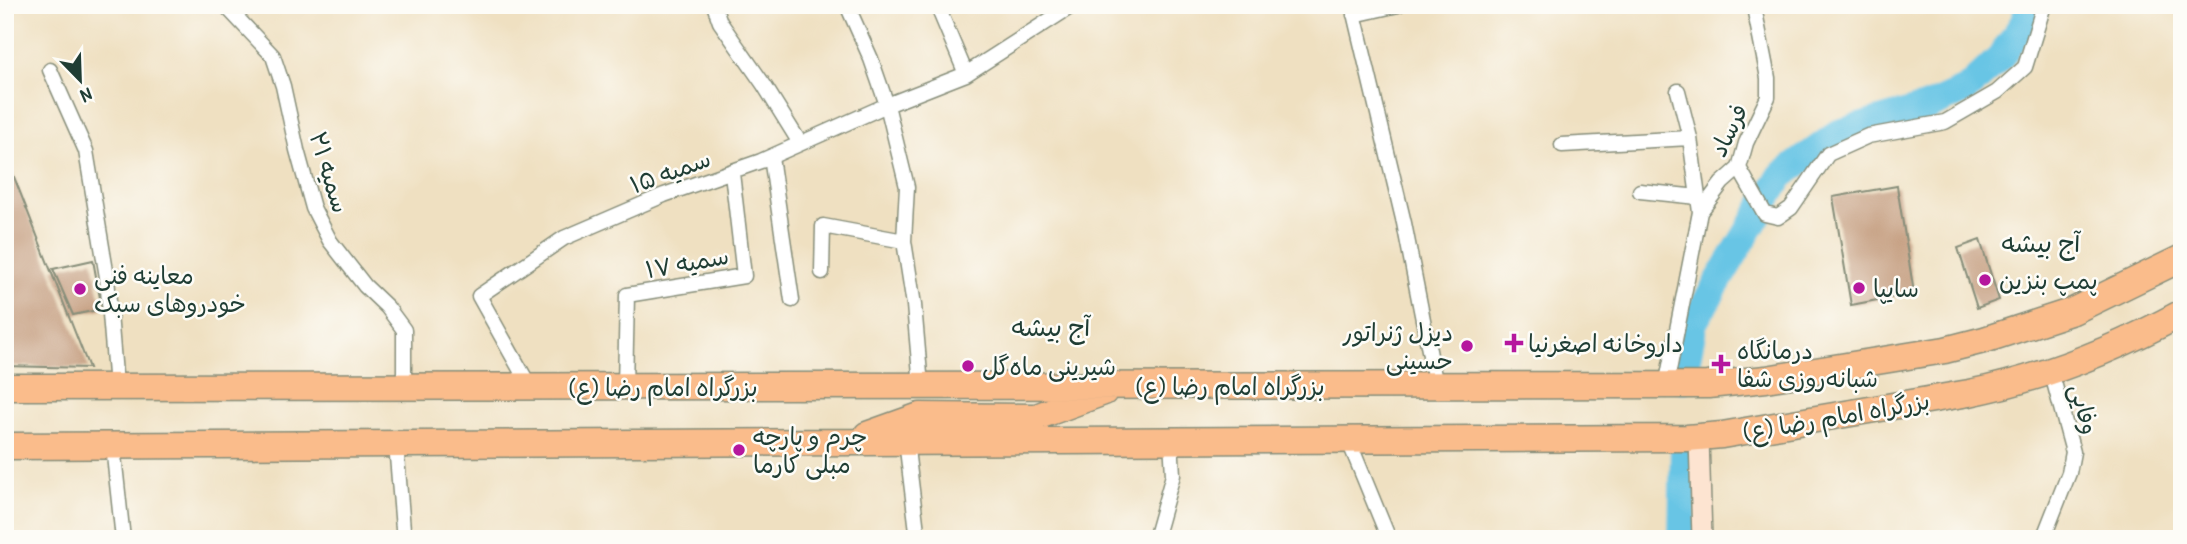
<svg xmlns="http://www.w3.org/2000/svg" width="2187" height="544" font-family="'Patrick Hand','Playpen Sans Arabic',sans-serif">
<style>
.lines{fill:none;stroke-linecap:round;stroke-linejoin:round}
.river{stroke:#67c5e5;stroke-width:28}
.building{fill:#c49d7f}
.street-casing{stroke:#878e7a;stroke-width:17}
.secondary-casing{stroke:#878e7a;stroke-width:22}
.highway-casing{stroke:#878e7a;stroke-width:29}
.street{stroke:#fff;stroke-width:14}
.secondary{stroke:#fde4d1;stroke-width:19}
.highway{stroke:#fabc8b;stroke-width:26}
.poi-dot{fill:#b5179e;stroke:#fdfcf7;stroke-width:2.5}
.labels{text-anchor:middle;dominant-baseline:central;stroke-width:5;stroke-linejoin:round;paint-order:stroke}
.street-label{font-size:24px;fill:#1f3d34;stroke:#fdfcf7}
.poi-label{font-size:24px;fill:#1f3d34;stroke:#fdfcf7;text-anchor:start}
.neighbourhood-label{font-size:26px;fill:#1f3d34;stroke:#fdfcf7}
</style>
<rect width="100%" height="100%" fill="#fdfcf7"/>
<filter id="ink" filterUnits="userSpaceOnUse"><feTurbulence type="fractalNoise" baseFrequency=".0143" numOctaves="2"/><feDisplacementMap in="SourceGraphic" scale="14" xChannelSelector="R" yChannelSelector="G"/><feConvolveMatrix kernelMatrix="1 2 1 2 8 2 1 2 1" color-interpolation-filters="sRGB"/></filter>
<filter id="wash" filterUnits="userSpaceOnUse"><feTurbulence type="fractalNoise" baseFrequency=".00686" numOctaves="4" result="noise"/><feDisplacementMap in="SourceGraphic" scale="28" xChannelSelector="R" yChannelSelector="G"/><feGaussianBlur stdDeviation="1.57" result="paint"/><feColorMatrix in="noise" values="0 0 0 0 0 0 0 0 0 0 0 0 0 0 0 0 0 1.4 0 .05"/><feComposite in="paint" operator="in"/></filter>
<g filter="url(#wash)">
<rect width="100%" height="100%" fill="#efe0c1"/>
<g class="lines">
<path class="river" d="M1683,379L1694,322L1781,176L1839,133L1925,108L1967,89L2000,58L2026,19L2028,5
M1682,539L1684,448"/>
</g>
<g id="blocks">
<path class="building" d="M5,154L89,368L5,366Z
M1897,186L1914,293L1851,305L1833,197Z
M1980,240L1999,300L1977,308L1958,248Z
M93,260L102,309L73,315L53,269Z"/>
</g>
</g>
<g filter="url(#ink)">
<use href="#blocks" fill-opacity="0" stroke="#878e7a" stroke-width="2"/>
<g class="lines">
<g class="street-casing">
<path id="street" d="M225,5L273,56L283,86L297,150L313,208L330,241L365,286L387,307L404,330V387
M714,5L720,22L764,85L800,143
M847,5L871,59L887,105L907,187L904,241L914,305L921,386
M937,5L966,74
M1352,5L1404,223L1436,386
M1354,15L1398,5
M50,70L86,151L107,277L116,387
M1678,91L1690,138L1700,212
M1562,145L1690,138
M771,157L792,300
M1739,168L1765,214L1778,217L1791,208L1828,154L1868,136L1945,122L1997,92L2025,67L2044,5
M1640,191L1698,197
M822,272L823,226L904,241
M1666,386L1700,212L1722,183L1739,168L1746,143L1768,97V78L1754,7
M530,387L479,296L564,238L664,195L761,161L887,105L966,74L1073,5
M625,387L627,295L744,276L732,173
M1348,439L1389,539
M906,441L918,539
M396,444L403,529L407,539
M113,446L123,539
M1155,539L1173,475L1171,439
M2043,539L2069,473L2073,452L2051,371"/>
</g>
<g class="secondary-casing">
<path id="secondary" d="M1699,437L1702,539"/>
</g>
<g class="highway-casing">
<path id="highway" d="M5,387L1708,385L1766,379L1945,350L1984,340L2073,311L2182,258
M867,435L920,416L1036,417L1104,392
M5,446L1687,438L1722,435L1969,393C2044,378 2114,350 2182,313"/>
</g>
<use href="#street" class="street"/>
<use href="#secondary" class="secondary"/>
<use href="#highway" class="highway"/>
</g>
</g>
<g class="poi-dot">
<circle cx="1985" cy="280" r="7"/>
<circle cx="1859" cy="288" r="7"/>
<circle cx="80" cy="289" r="7"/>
<path d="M1510.5 332.5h7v7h7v7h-7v7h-7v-7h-7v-7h7z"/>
<circle cx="1467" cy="346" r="7"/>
<path d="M1717.5 353.5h7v7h7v7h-7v7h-7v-7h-7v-7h7z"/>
<circle cx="968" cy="366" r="7"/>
<circle cx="739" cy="450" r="7"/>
</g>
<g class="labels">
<g class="street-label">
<text transform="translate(1728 130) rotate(-64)">فرساد</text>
<text transform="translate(670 171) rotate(-20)">سمیه ۱۵</text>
<text transform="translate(330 172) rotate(73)">سمیه ۲۱</text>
<text transform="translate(687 262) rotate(-10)">سمیه ۱۷</text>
<text x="1230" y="386">بزرگراه امام رضا (ع)</text>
<text x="663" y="387">بزرگراه امام رضا (ع)</text>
<text transform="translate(2085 409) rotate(75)">وفایی</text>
<text transform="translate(1836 416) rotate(-10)">بزرگراه امام رضا (ع)</text>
</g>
<g class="poi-label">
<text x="94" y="275">معاینه فنی<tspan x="94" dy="28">خودروهای سبک</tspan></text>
<text x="1999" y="280">پمپ بنزین</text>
<text x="1873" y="288">سایپا</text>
<text x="1453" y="332" text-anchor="end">دیزل ژنراتور<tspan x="1453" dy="28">حسینی</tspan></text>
<text x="1528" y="343">داروخانه اصغرنیا</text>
<text x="1737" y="350">درمانگاه<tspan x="1737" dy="28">شبانه‌روزی شفا</tspan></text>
<text x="982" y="366">شیرینی ماه‌گل</text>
<text x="753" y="436">چرم و پارچه<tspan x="753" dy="28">مبلی کارما</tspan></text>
</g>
<g class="neighbourhood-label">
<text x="2041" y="242">آج بیشه</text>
<text x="1051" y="326">آج بیشه</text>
</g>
</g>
<rect width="2187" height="544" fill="none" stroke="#fdfcf7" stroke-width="28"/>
<g transform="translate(80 80) rotate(157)" stroke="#fdfcf7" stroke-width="5" paint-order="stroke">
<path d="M0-5L12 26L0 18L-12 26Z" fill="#1f3d34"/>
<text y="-10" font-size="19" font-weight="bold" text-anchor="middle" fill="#1f3d34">N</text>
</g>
</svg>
